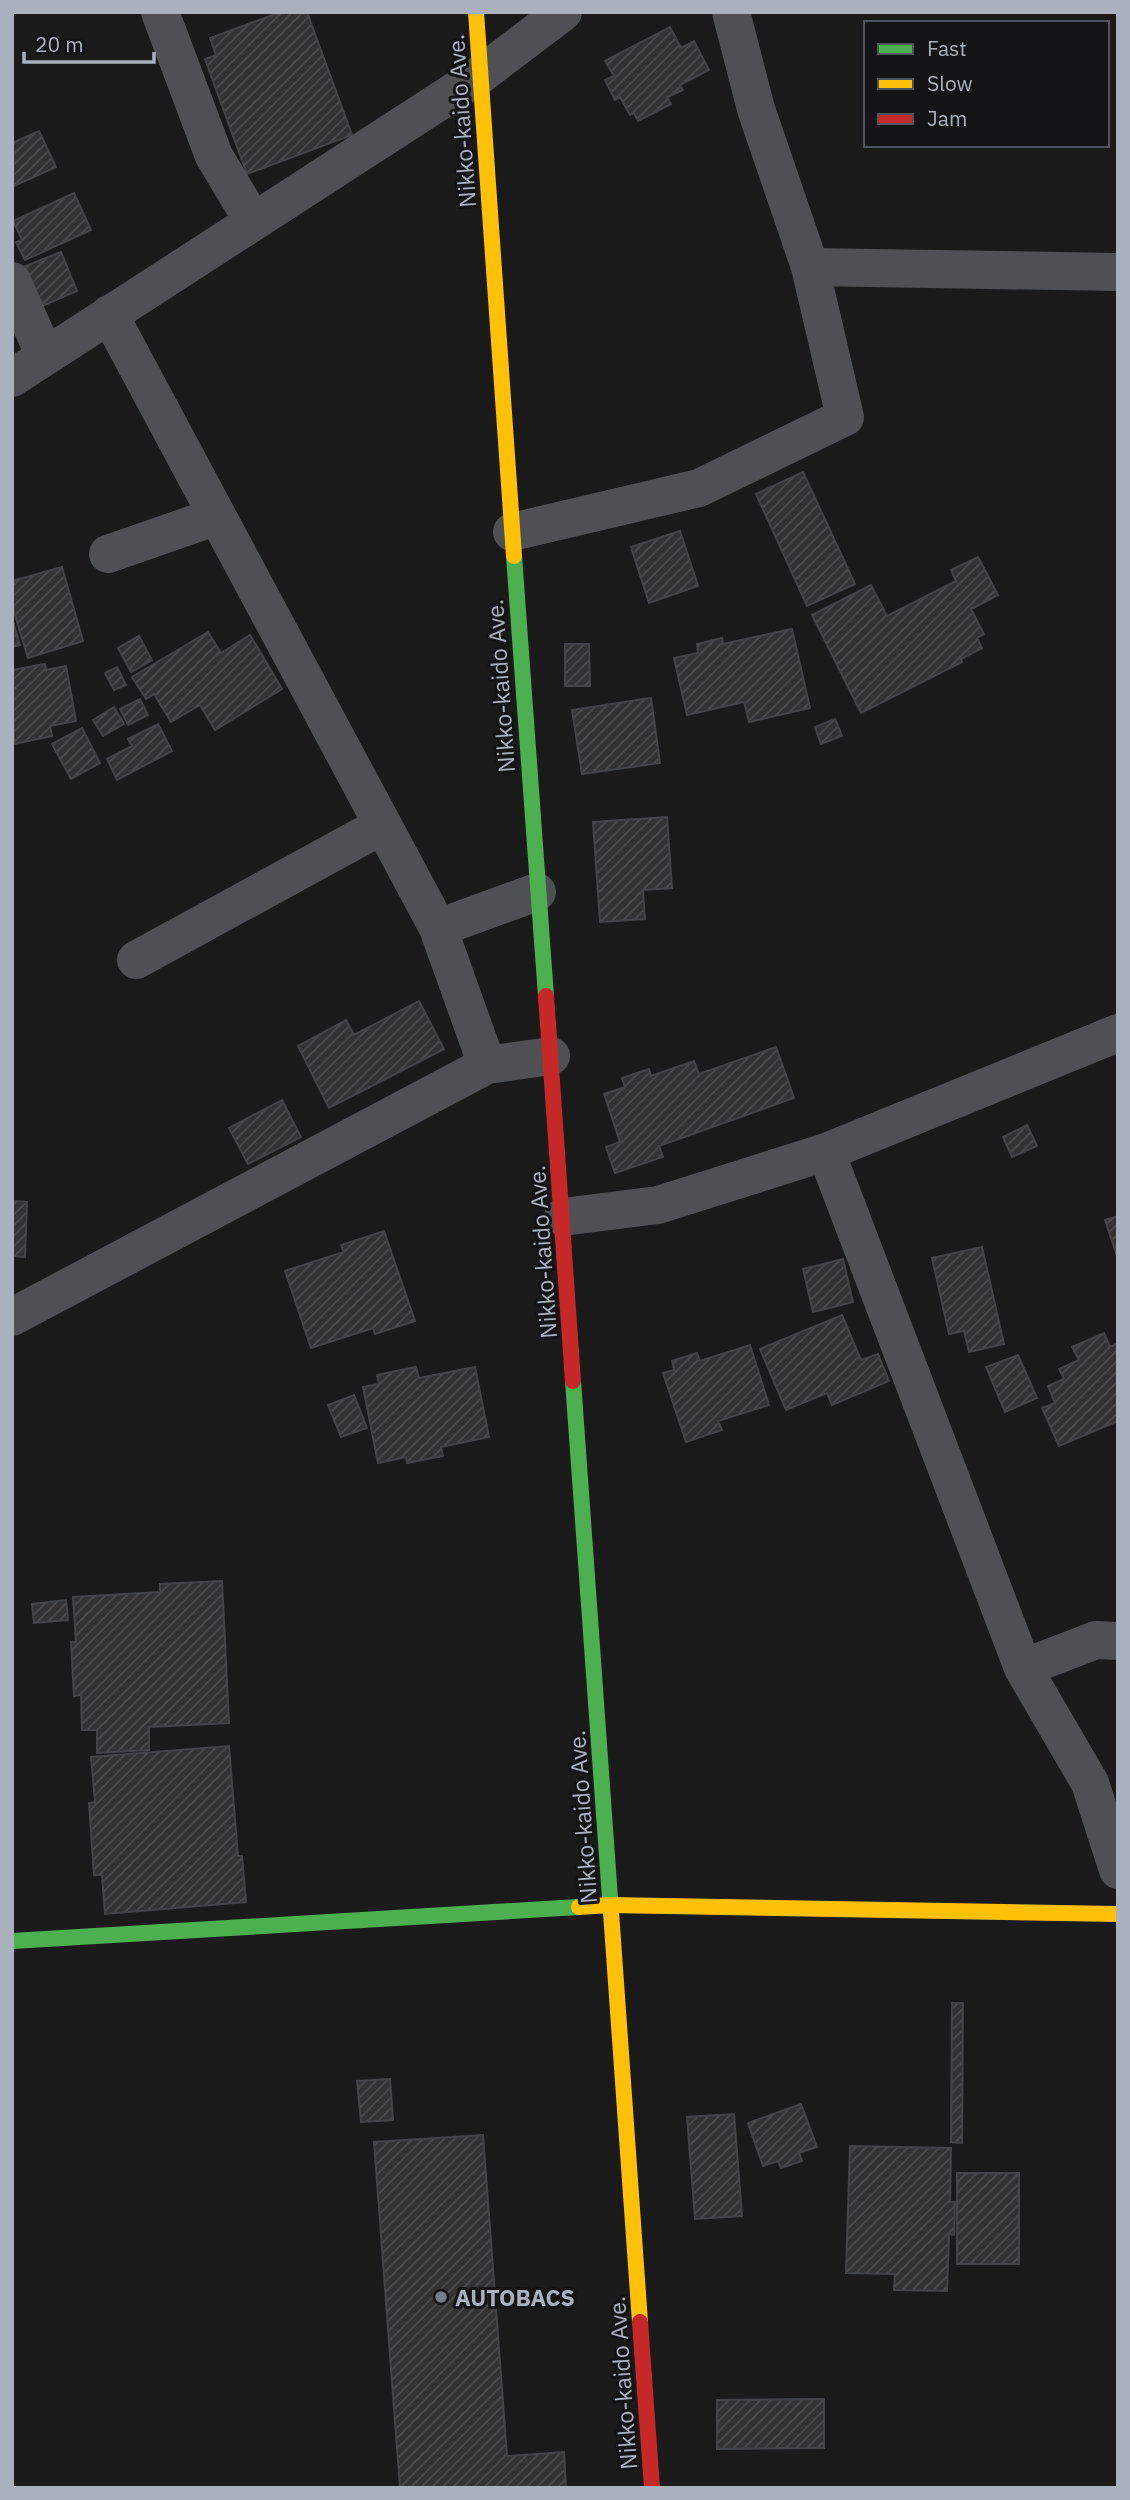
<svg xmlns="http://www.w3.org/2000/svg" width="1130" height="2500" font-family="'IBM Plex Sans',sans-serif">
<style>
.building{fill:url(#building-hatch);stroke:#434447;stroke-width:2}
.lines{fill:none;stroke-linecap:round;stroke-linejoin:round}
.street{stroke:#4e5054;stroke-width:38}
.fast{stroke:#4caf50;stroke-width:16}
.slow{stroke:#ffc107;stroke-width:16}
.jam{stroke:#c62828;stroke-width:16}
.poi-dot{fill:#787c84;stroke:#141417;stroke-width:2.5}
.labels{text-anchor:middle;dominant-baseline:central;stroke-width:6;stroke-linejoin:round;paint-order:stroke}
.street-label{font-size:23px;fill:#abb1bc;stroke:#141417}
.poi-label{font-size:23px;font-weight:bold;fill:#abb1bc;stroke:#141417;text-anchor:start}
</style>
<defs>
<pattern id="building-hatch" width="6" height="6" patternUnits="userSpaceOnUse" patternTransform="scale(1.75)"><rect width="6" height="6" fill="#323233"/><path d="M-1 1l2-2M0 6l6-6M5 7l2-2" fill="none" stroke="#4d4d4f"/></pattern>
</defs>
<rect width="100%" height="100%" fill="#1a1a1b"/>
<path class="building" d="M281,12H307L352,135L247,174L205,59L216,55L210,38Z
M670,27L681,48L694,41L709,70L680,85L683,90L667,97L671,104L638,121L634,113L630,115L620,97L615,100L605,80L614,76L605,61Z
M39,131L56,167L12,187V143Z
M74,193L91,230L25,260L16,242L22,240L13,221Z
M61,252L77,291L40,307L23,267Z
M803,472L855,584L807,606L756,494Z
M680,531L698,586L649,603L631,547Z
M978,557L998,595L971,609L984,634L977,638L982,648L961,659L962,662L861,713L812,615L871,585L887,616L956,581L951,570Z
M62,567L83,641L28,658L12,605V581Z
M12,618L20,645L12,647Z
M792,629L810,708L749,722L744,702L687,715L674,658L698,653L697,644L722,638L723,644Z
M208,632L221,653L250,635L282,689L215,730L200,705L171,722L154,694L146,699L132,677Z
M139,636L152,660L131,672L118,648Z
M565,644H589L590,686H565Z
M45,664L46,670L66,666L76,721L50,726L52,736L14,744L12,670Z
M117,667L126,685L114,690L105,673Z
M651,698L660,763L582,774L572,710Z
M140,699L148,715L128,725L120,709Z
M114,707L124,724L103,736L93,720Z
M835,719L842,736L821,744L815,727Z
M158,724L172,751L117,780L107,759L132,746L128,739Z
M82,728L100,763L71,779L52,744Z
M667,817L672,888L643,890L645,919L600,922L593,822Z
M419,1001L444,1049L329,1108L298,1046L346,1020L354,1035Z
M776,1047L794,1098L659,1146L663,1157L615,1173L606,1147L620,1142L604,1094L625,1087L622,1078L649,1069L651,1076L694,1061L699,1074Z
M282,1100L301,1137L248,1164L229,1128Z
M1027,1125L1037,1146L1012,1157L1003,1137Z
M12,1201L27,1202L25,1257L12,1256Z
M1118,1216V1259L1105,1220Z
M384,1231L415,1321L375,1334L373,1328L311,1348L285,1271L344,1252L341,1245Z
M982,1247L1004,1344L969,1352L964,1331L949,1334L932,1258Z
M843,1259L853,1302L813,1312L803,1269Z
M842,1315L861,1360L878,1354L889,1381L832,1405L827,1393L786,1410L760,1349Z
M1104,1333L1110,1347L1118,1343V1421L1059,1446L1042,1408L1055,1403L1048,1386L1064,1379L1059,1369L1079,1360L1072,1347Z
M750,1345L769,1405L718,1421L722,1430L686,1442L663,1373L674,1370L672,1361L697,1353L700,1361Z
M1018,1355L1037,1398L1005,1412L986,1367Z
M416,1367L419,1378L475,1367L489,1437L441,1447L443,1456L407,1463L406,1457L378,1463L363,1387L379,1384L377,1375Z
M354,1395L367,1428L341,1437L328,1405Z
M222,1581L229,1723L149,1727V1750L97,1753V1730H82L81,1695L74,1696L71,1642H76L73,1597L160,1592V1584Z
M66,1600L68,1620L34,1623L32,1604Z
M229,1746L238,1856H242L246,1902L105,1914L102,1875H94L89,1803L95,1802L91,1757Z
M952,2003H963L962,2143L951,2142Z
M390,2079L393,2120L361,2122L357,2081Z
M801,2104L817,2147L799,2153L802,2161L781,2168L778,2161L763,2166L748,2123Z
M734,2114L742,2216L695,2219L687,2117Z
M483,2135L507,2456L564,2452L566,2488H400L374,2142Z
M850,2146L951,2148L950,2202H955L954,2235L949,2234L947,2291L894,2290L895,2274L846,2273Z
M957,2173H1019V2264H957Z
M824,2399V2448L717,2449V2400Z"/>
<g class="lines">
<path class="street" d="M160,12L214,156L253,221
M731,12L756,109L810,267L1118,272
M12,281L45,356
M109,314L438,928L537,892
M12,378L480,75L563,12
M512,532L699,488L845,417L810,267
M108,554L217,516
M438,928L487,1065
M136,960L383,825
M1118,1033L826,1152L1023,1668L1090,1783L1118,1870
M563,1217L658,1205L826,1152
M12,1317L487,1065L551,1056
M1023,1668L1096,1640L1118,1641"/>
<path class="fast" d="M514,556L546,996
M573,1381L611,1912
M12,1941L579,1907"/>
<path class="slow" d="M476,12L514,556
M579,1907L610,1905L1118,1914
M611,1912L640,2322"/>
<path class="jam" d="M546,996L573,1381
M640,2322L652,2488"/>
</g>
<circle class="poi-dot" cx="441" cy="2297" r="7"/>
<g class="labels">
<g class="street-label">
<text transform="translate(461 121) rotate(-94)">Nikko-kaido Ave.</text>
<text transform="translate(500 686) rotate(-94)">Nikko-kaido Ave.</text>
<text transform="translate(542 1252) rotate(-94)">Nikko-kaido Ave.</text>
<text transform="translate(582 1817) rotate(-94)">Nikko-kaido Ave.</text>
<text transform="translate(622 2383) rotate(-94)">Nikko-kaido Ave.</text>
</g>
<g class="poi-label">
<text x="455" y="2297">AUTOBACS</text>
</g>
</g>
<rect width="1130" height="2500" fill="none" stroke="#abb1bc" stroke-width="28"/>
<rect x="864" y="21" width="245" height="126" fill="#141417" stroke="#505359" stroke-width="2"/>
<rect x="878" y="44" width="35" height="10" fill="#4caf50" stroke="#505359" stroke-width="2"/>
<text x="927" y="56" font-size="21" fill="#abb1bc">Fast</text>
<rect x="878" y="79" width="35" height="10" fill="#ffc107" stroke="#505359" stroke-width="2"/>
<text x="927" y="91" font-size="21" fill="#abb1bc">Slow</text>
<rect x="878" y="114" width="35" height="10" fill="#c62828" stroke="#505359" stroke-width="2"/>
<text x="927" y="126" font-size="21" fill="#abb1bc">Jam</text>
<path d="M24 52v10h130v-10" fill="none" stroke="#abb1bc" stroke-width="3.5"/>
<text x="35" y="52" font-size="21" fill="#abb1bc" stroke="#141417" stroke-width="5" paint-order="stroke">20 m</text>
</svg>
